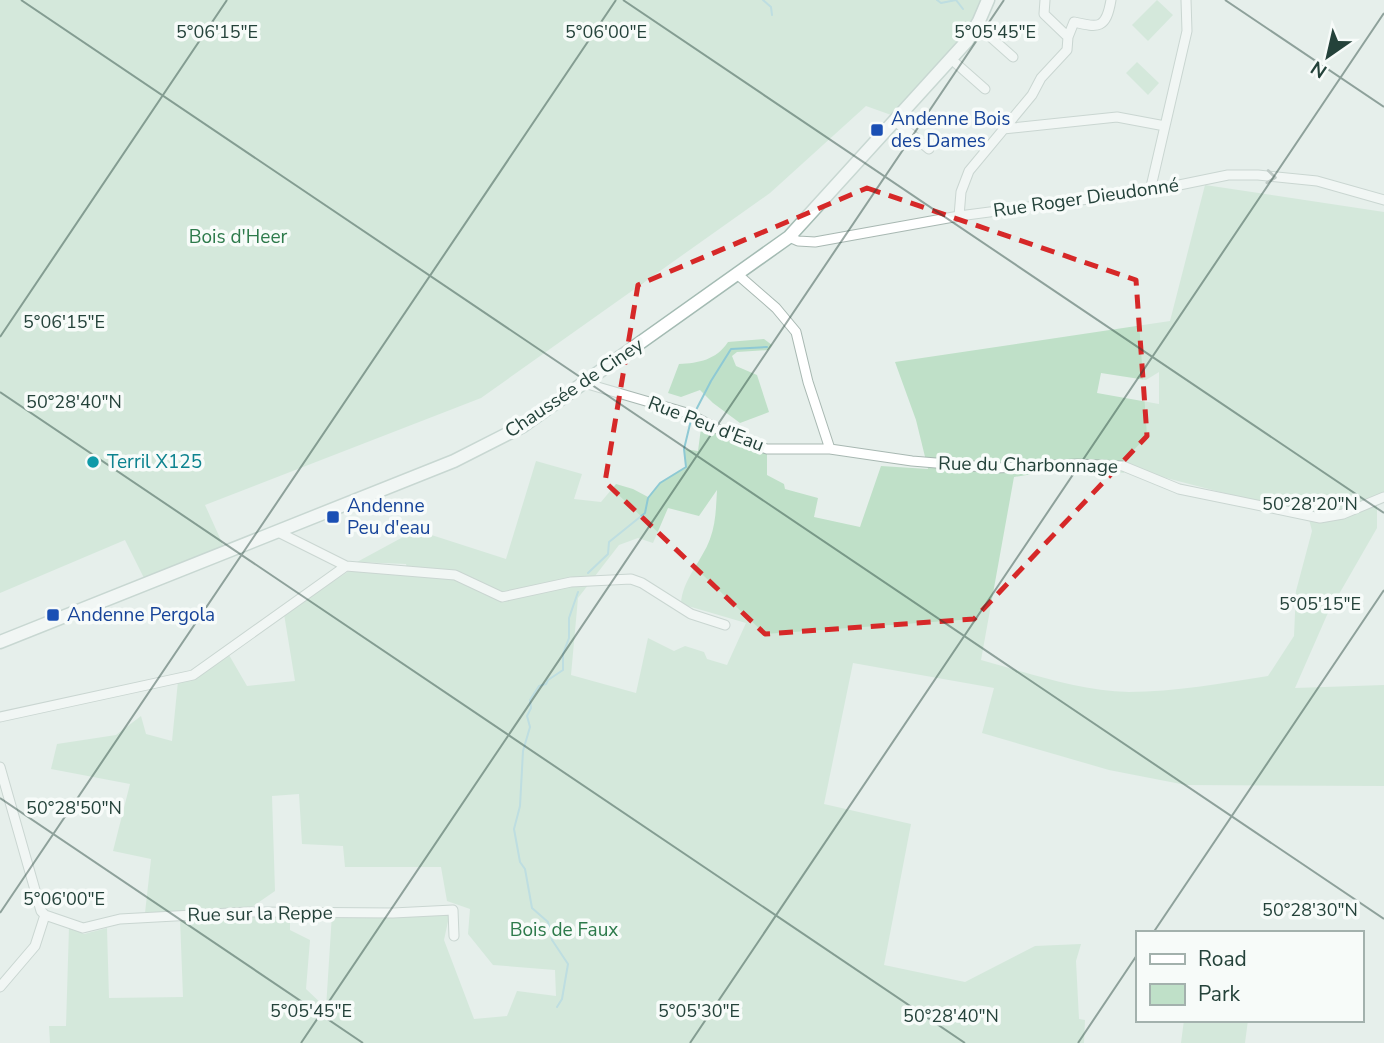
<svg xmlns="http://www.w3.org/2000/svg" width="1384" height="1043" font-family="'Nunito Sans',sans-serif">
<style>
.green{fill:#bfe0c8;fill-rule:evenodd}
.lines{fill:none;stroke-linecap:round;stroke-linejoin:round}
.stream{stroke:#8ec9d4;stroke-width:2}
.minor-casing{stroke:#a8b8b2;stroke-width:11}
.secondary-casing{stroke:#a4bbb3;stroke-width:15}
.minor{stroke:#fff;stroke-width:9}
.secondary{stroke:#fff;stroke-width:12}
.oneway{stroke:#92a09c}
.marked{fill:none;stroke:#d62828;stroke-width:5;stroke-dasharray:14 9;stroke-linejoin:round}
.ticks{fill:none;stroke:#24423a;stroke-width:2;stroke-opacity:0.45}
.transit-dot{fill:#1a4fb4;stroke:#f7fbf9;stroke-width:2.5}
.culture-dot{fill:#0f9aa8;stroke:#f7fbf9;stroke-width:2.5}
.labels{text-anchor:middle;dominant-baseline:central;stroke-width:7;stroke-linejoin:round;paint-order:stroke}
.transit-label{font-size:19px;fill:#164399;stroke:#f7fbf9;text-anchor:start}
.street-label{font-size:19px;fill:#24423a;stroke:#f7fbf9}
.park-label{font-size:19px;fill:#2d7a4b;stroke:#f7fbf9}
.culture-label{font-size:19px;fill:#0d838f;stroke:#f7fbf9;text-anchor:start}
.ticks-label{font-size:18px;text-anchor:middle;fill:#24423a;stroke:#f7fbf9;stroke-width:7;stroke-linejoin:round;paint-order:stroke}
</style>
<rect width="100%" height="100%" fill="#e6efeb"/>
<path class="green" d="M0,0H988L977,25L894,116L866,106L770,193L481,398L205,505L224,547L144,578L125,540L0,593Z
M1157,0L1173,15L1148,41L1132,25Z
M1137,62L1159,83L1148,95L1126,73Z
M1205,185L1384,212V497L1377,499V528L1327,615L1295,688L1384,685V786L1186,785L1109,770L982,733L994,688L853,663L824,804L911,824L884,965L965,982L1035,946L1081,944L1076,961L1079,1019L1085,1020L1084,1043H50L49,1026H66L69,927L84,934L107,928L109,998L183,997L180,918L290,914V930L310,940L306,989L326,1008L332,914L450,912L444,940L474,1019L507,1016L517,991L556,996L555,970L493,965L468,934L470,909L447,901L441,867H345L343,846L302,844L299,794L272,796L275,891L249,909L145,913L151,859L113,851L130,784L51,769L57,744L116,735L141,716L146,734L172,741L178,681L229,655L247,686L295,681L284,614L349,571L359,569L408,573L406,564L357,562L416,530L506,559L536,461L582,474L574,499L601,502L616,484L633,489L648,497L660,483L686,467L684,449L698,451L701,428L767,449V475L784,484L785,489L818,498L814,517L860,527L881,466L928,469L916,420L895,362L1170,321ZM1159,372V404L1097,393L1101,373L1146,380ZM1124,467L1308,515L1312,531L1296,591L1294,636L1268,676C1222,683 1175,692 1129,692C1079,691 1029,673 981,660L1014,477L1070,468L1124,473ZM717,490C716,507 716,523 710,539C702,561 682,580 681,604L746,623L727,665L707,659L704,652L685,646L674,651L648,638L636,693L571,675L578,598L619,545L638,538L653,543L668,508L699,516Z
M764,339L772,345L768,350L737,352L732,356L736,366L757,375L769,412L740,423L713,403L700,390L681,397L668,393L679,364C699,363 716,360 728,342Z
M1184,1020H1248L1245,1043H1181Z"/>
<g class="lines">
<path class="stream" d="M763,0L771,7L772,15
M937,0L941,3L956,0L963,9
M696,410L711,381L731,349L767,347
M588,573L608,554L609,542L645,513L648,498L660,483L686,467L684,449L691,420
M557,1007L562,999L568,964L552,940L548,922L532,908L525,869L520,862L514,829L520,806L523,751L530,727L527,716L531,708L530,700L539,686L546,684L548,680L563,670V654L569,638V618L578,592"/>
<g class="minor-casing">
<path id="minor" d="M977,25L1013,57
M1068,37L1074,22C1099,28 1106,29 1111,0
M951,59L985,89
M895,121L929,149
M1003,129L1117,117L1165,126
M1150,191L1187,31L1186,0
M959,216L961,192L969,171L1032,95L1041,78L1067,50L1068,37L1044,14L1045,0
M789,237L798,241L815,242L959,216L1150,191L1228,175H1258L1317,181L1384,200
M737,274L776,308L796,332L808,382L830,449
M584,383L687,413L739,440L767,449H830L912,461L996,468L1077,464L1123,466L1179,489L1320,518L1343,514L1384,497
M278,532L346,566L455,575L502,597L571,582L631,579L642,583L691,614L725,625
M0,717L193,675L346,566
M0,767L41,911L45,915L83,928L120,919L248,912L393,913L453,910L454,936
M0,987L35,946L45,915"/>
</g>
<g class="secondary-casing">
<path id="secondary" d="M0,642L454,461L523,426L789,237L967,41L979,21L988,0"/>
</g>
<use href="#minor" class="minor"/>
<use href="#secondary" class="secondary"/>
</g>
<defs><path id="oneway-chevron" d="M-2-3.5L2.5 0L-2 3.5" fill="none" stroke-width="1.6" stroke-linecap="round" stroke-linejoin="round" transform="scale(1.75)"/></defs>
<use class="oneway" href="#oneway-chevron" transform="translate(1271 177) rotate(6)"/>
<path d="M0 0H1384V1043H0ZM867,188L1136,280L1147,436L974,619L765,634L605,482L638,285Z" fill="#e6efeb" fill-opacity=".55" fill-rule="evenodd"/>
<path class="marked" d="M867,188L1136,280L1147,436L974,619L765,634L605,482L638,285Z"/>
<path class="ticks" d="M21,0L1384,919M623,0L1384,513M1225,0L1384,107M0,337L227,0M0,392L965,1043M0,798L363,1043M0,913L616,0M1153,933L1384,590M301,1043L1004,0M690,1043L1384,13M1078,1043L1137,955"/>
<g class="transit-dot">
<rect x="870" y="123" width="14" height="14" rx="3.5"/>
<rect x="326" y="510" width="14" height="14" rx="3.5"/>
<rect x="46" y="608" width="14" height="14" rx="3.5"/>
</g>
<circle class="culture-dot" cx="93" cy="462" r="7"/>
<g class="labels">
<g class="transit-label">
<text x="891" y="119">Andenne Bois<tspan x="891" dy="22">des Dames</tspan></text>
<text x="347" y="506">Andenne<tspan x="347" dy="22">Peu d'eau</tspan></text>
<text x="67" y="615">Andenne Pergola</text>
</g>
<g class="street-label">
<text transform="translate(1086 198) rotate(-8)">Rue Roger Dieudonné</text>
<text transform="translate(574 388) rotate(-34)">Chaussée de Ciney</text>
<text transform="translate(706 424) rotate(21)">Rue Peu d'Eau</text>
<text transform="translate(1028 465) rotate(1)">Rue du Charbonnage</text>
<text transform="translate(260 914) rotate(-1)">Rue sur la Reppe</text>
</g>
<g class="park-label">
<text x="238" y="237">Bois d'Heer</text>
<text x="564" y="930">Bois de Faux</text>
</g>
<g class="culture-label">
<text x="107" y="462">Terril X125</text>
</g>
</g>
<g class="ticks-label">
<text x="217" y="38">5°06'15"E</text>
<text x="606" y="38">5°06'00"E</text>
<text x="995" y="38">5°05'45"E</text>
<text x="64" y="328">5°06'15"E</text>
<text x="74" y="408">50°28'40"N</text>
<text x="1310" y="510">50°28'20"N</text>
<text x="1320" y="610">5°05'15"E</text>
<text x="74" y="814">50°28'50"N</text>
<text x="64" y="905">5°06'00"E</text>
<text x="1310" y="916">50°28'30"N</text>
<text x="311" y="1017">5°05'45"E</text>
<text x="699" y="1017">5°05'30"E</text>
<text x="951" y="1022">50°28'40"N</text>
</g>
<rect x="1136" y="931" width="228" height="91" fill="#f7fbf9" stroke="#a3b1ad" stroke-width="2"/>
<rect x="1150" y="954" width="35" height="10" fill="#ffffff" stroke="#a3b1ad" stroke-width="2"/>
<text x="1198" y="966" font-size="21" fill="#24423a">Road</text>
<rect x="1150" y="984" width="35" height="21" fill="#bfe0c8" stroke="#a3b1ad" stroke-width="2"/>
<text x="1198" y="1001" font-size="21" fill="#24423a">Park</text>
<g transform="translate(1328 56) rotate(214)" stroke="#f7fbf9" stroke-width="5" paint-order="stroke">
<path d="M0-5L12 26L0 18L-12 26Z" fill="#24423a"/>
<text y="-10" font-size="19" font-weight="bold" text-anchor="middle" fill="#24423a">N</text>
</g>
</svg>
